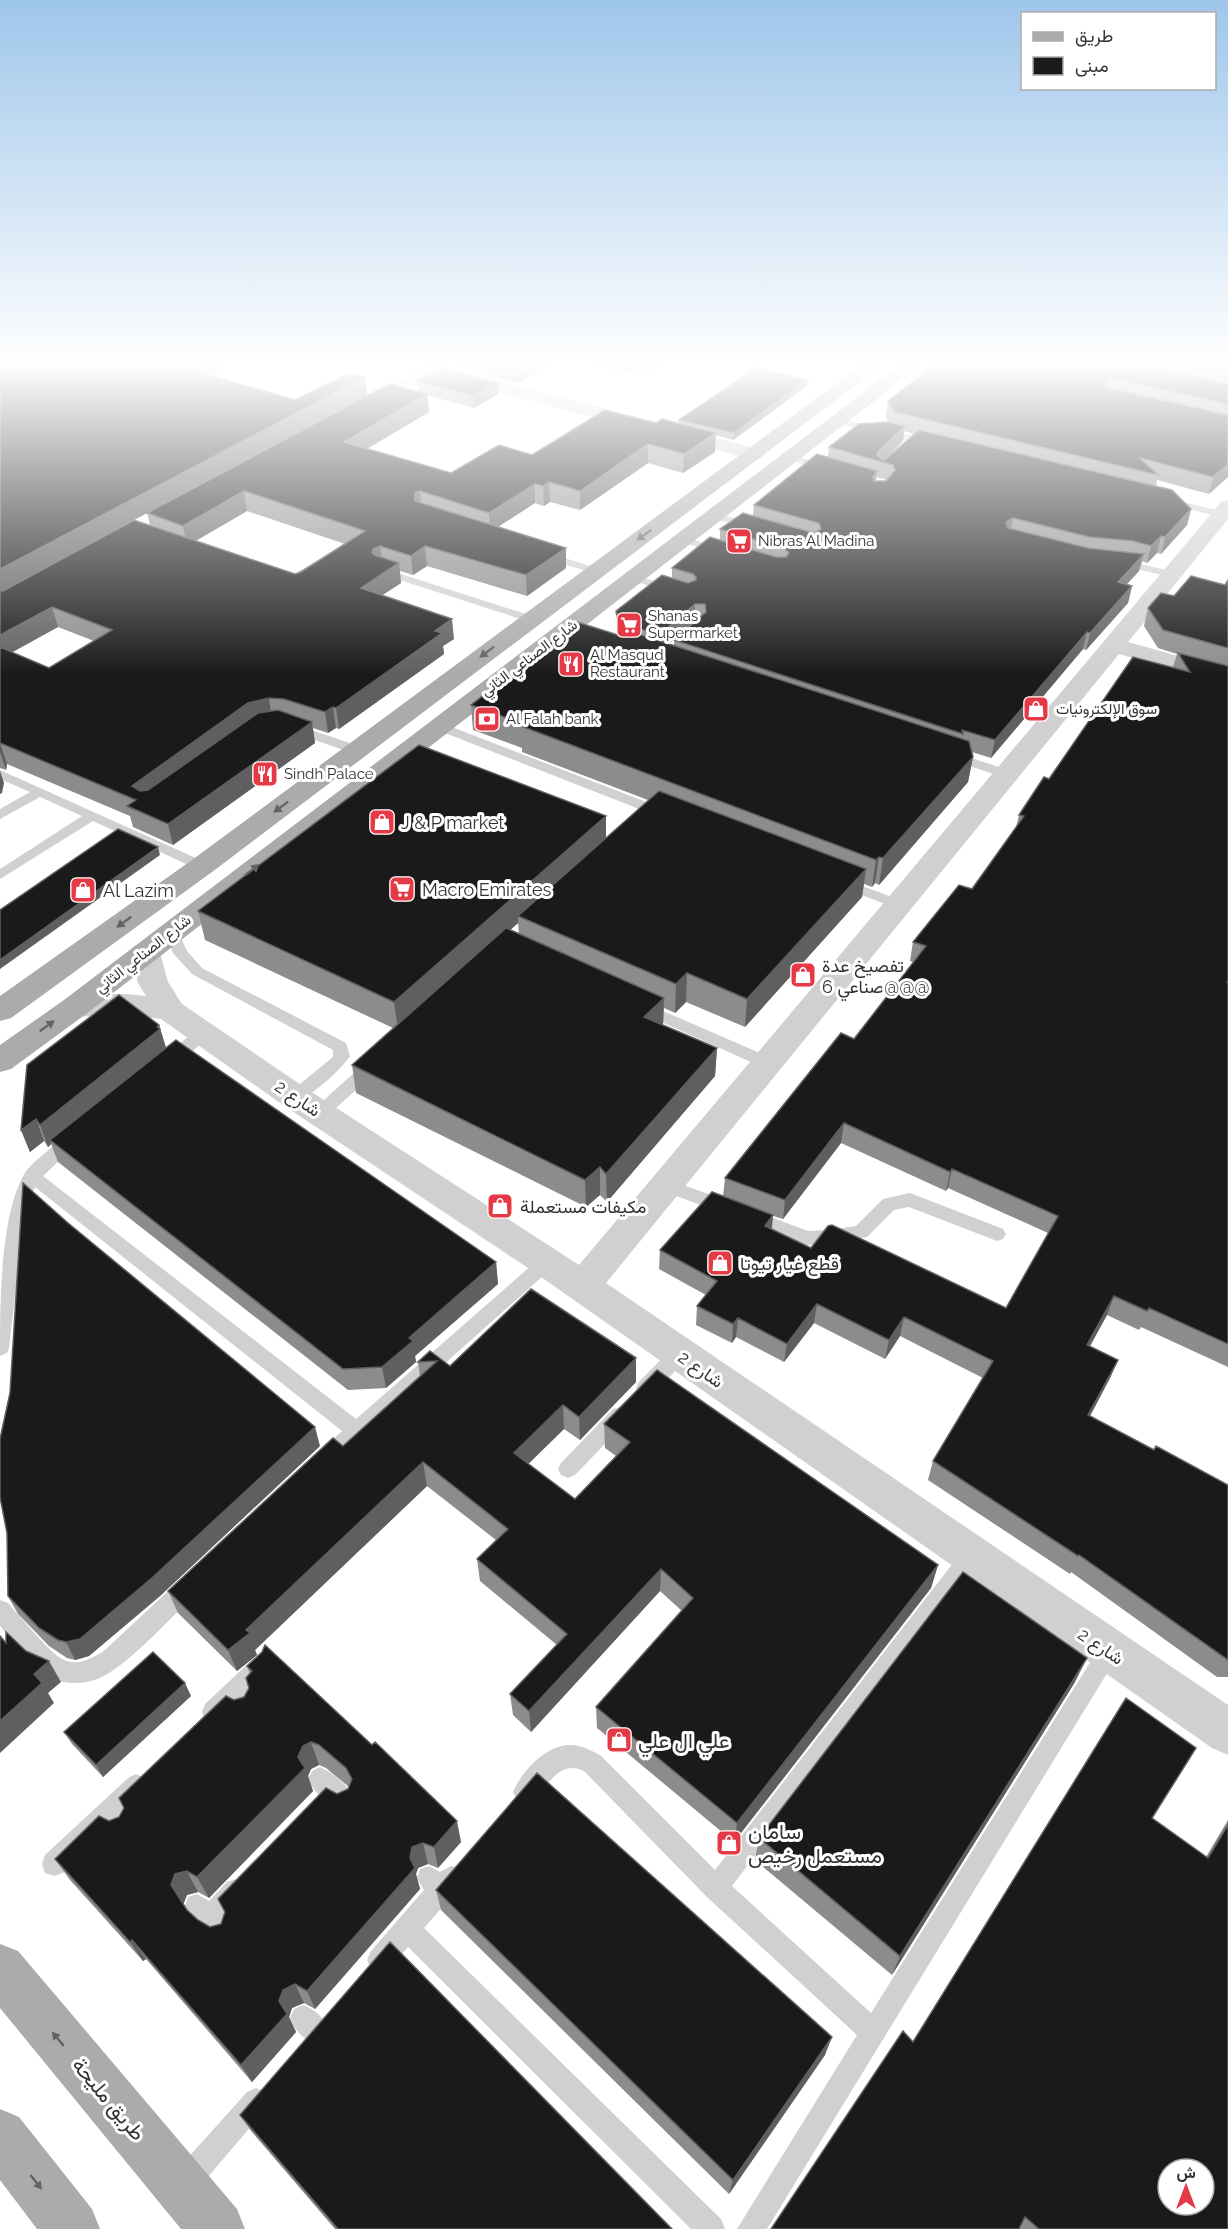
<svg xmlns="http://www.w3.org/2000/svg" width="1228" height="2229" font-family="Raleway,Vazirmatn,sans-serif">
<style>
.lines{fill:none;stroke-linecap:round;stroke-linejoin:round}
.service{fill:#d0d0d0;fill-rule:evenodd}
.minor{fill:#d0d0d0;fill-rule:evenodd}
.primary{fill:#ababab;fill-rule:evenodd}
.wall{fill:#8c8c8c;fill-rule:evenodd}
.shaded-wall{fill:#5f5f5f}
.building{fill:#1a1a1a;stroke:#5f5f5f;stroke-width:1.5;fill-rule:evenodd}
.oneway{fill:#636363}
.labels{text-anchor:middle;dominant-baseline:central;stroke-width:6;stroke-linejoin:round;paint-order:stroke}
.far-poi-label{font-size:15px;fill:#333;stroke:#fff;text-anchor:start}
.far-street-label{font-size:15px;fill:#333;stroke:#fff}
.poi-label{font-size:18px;fill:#333;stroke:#fff;text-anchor:start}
.street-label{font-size:18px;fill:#333;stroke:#fff}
.near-poi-label{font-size:21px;fill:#333;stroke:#fff;text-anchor:start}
.near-street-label{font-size:21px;fill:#333;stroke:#fff}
</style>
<rect width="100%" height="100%" fill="#fff"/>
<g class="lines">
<path class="service" d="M839,418L934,441L936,443L931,446L836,423L834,421Z
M791,455L831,466L832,468L827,471L788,460V456Z
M1166,498L1225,512L1226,514L1221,517L1162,503L1161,501Z
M716,513L758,525L759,527L754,530L712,518V514Z
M684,537L725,549L726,551L721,554L680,542L679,540Z
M545,552L600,569L602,571L596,574L541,557L540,555Z
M1119,559L1175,572L1177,574L1171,577L1115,564V560Z
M382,568L535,617L537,619L531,622L527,621L378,573L376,571Z
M634,575L677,588L679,590L673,593L630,580L628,578Z
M439,722L667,810L669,813L667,816H657L435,729L433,726L435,723Z
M293,724L362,747L363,750L362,753H352L289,731L287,728Z
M950,751L1011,771L1013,774L1006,778L945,758L944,755Z
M0,770L207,863L209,866L207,869H197L93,821L0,879V869L82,816L40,797L0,819V809L30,792L0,779Z
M843,879L903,901L905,904L903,907H893L838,886L836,883Z
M172,927L177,929L187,951L202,968L346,1043L350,1056C342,1069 304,1105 289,1101L287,1097L289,1093L333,1057V1050L192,974L173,953L165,932Z
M642,1002L774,1059L776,1063L774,1067H762L637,1011L634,1007Z
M204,1028L210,1029L212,1033L210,1037L176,1064H164L162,1060L164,1056L198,1029Z
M372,1060L378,1062L380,1066L378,1070L326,1117H314L312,1113L314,1109L366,1062Z
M70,1135L76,1137L78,1141L76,1145L43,1176L356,1419L541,1257L547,1255L553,1257L556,1262L553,1267L331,1465L324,1468L317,1465L314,1459L317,1453L342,1431L35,1187L25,1207L9,1348L7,1353L0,1356C0,1304 0,1212 26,1171C37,1158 52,1148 64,1137Z
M666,1179L731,1202L734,1207L731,1212L725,1214L660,1190L657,1185L660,1180Z
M910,1193L1003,1229L1006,1234L1003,1239L997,1241L909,1207L894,1210L867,1237L830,1244L807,1245L746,1222L743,1217L746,1212L752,1210L808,1231L830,1230L856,1226L883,1199Z
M679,1346L686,1348L688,1354L686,1360L653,1394L646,1396L639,1394L636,1388L639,1382L672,1348Z
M620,1407L627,1409L630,1415L627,1421L575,1475L568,1478L561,1475L558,1469L561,1463L613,1409Z
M971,1546L978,1549L981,1556L978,1563L732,1886L871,2013L1101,1645L1109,1642L1117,1645L1120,1652L767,2229H737L857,2035L707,1897L584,1771C555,1757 547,1795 525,1804L517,1800L513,1792C522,1771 545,1746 569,1745C580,1744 590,1750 600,1755L715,1870L964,1549Z
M189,1576L197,1579L200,1586L197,1593C172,1616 132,1661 104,1676C85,1686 56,1686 39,1671C25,1658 13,1641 0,1626V1600L8,1603C18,1615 28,1626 39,1638C62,1664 74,1671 105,1650L181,1579Z
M261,1656L269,1659L272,1667L269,1675L221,1720L213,1723L205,1720L202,1712L205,1704L253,1659Z
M320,1767C334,1773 351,1788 357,1802L353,1810L345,1814C331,1808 314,1793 308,1779L312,1771Z
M136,1774L144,1778L148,1786L144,1794L63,1873L54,1876L45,1873L42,1864L45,1855L128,1778Z
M429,1866L440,1872L451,1866L460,1869L463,1878L460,1887L424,1928L721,2219L725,2229H691L408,1947L389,1969L380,1973L371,1969L367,1960L371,1951L424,1890L417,1878L420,1869Z
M236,1879L245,1882L248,1891L245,1900L226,1919L229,1927L226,1936L217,1939C203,1934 191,1920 185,1906L188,1897L197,1894L209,1901L227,1882Z
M303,2005C316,2010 325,2019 330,2032L326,2041L317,2045C304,2040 295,2031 290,2018L294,2009Z
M256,2088L265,2092L269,2101L265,2110L196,2191L186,2195L176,2191L172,2181L176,2171L247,2092Z"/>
<path class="minor" d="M433,364L439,365L442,369L439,373L368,413H354L352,409L354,405Z
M455,370L762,450L765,454L762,458L755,460L449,379L446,375L449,371Z
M1228,500V519L1128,642L1228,670V684L1119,654L606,1283L1228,1705V1755L1212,1748L534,1272L283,1105L161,1019L123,1014L75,1017L64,1014L60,1007L64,1000C91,992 119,993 146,996L138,983L130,953L134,946L145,943L156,946L160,953L168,982L182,1004L307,1089L579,1265L1221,502Z"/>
<path class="primary" d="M864,363H885L212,872L11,1018L0,1021V996L192,860Z
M902,363H923L86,1014L11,1069L0,1072V1045L64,1000Z
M0,1944L18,1951L237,2209L245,2229H181L0,2008Z
M0,2109L19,2117L92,2209L100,2229H37L0,2180Z"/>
</g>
<path class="wall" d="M0,363H229L217,369V373L212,376L295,400L365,377L367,395L419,392L418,381L498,394L474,408L427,395L429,412L367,449L451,473L532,455L656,423H679V420L807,386L733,440L715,435V452L683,473L648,463L580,510L550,502L544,506L535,503L498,527L566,568L527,596L427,566L413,575L400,571L401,583L382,595L454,639L443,646L444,654L339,729L336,728L328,733L313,728L315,743L173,845L133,827L130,816L7,764L6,770L0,768ZM247,511L345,544L295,574L195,541ZM147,513L150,525L134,520ZM58,627L94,641L49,668L12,652Z
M453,363H553L517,383L461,369V366Z
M583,363H664L645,375L630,371L624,374Z
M937,363H1228V477L1209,494L1157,480L1156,486L1191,509L1187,525L1161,554L1157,553L1147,563L1142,561L1139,571L1127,584L1132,586L1128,603L1086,650L1083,649L991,758L972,752L973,757L968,782L879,885L875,883L872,887L864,884L862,897L745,1027L686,1002L675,1013L664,1008L663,1025L717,1048L715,1076L607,1202L600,1195L586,1207L356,1093L352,1065L393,1028L205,940L198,911L606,838L648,800L522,752V748L473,730L471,705L617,635L616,611L672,578V568L720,540V529L753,515L754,505L828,457L829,447L889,422L886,417L888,401ZM904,431L914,434L884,460L903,441ZM876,477L887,480L886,481H876ZM695,621L674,640V645L669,644ZM518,923L519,934L510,930Z
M1228,580V1367L1141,1327L1139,1330L1107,1315L1090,1346L1118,1360L1110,1378L1090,1416L1154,1450L1228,1485V1677H1217L1071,1572L1070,1574L928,1480L933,1461L983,1378L900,1336L885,1359L814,1323L784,1362L736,1337L732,1343L696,1325L697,1306L706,1295L659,1269L660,1250L723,1196L725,1178L854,1039L913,962L910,961L913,942L972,889L1016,828L1019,815L1049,779L1173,667L1177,654L1158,648L1144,626L1148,608L1174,596L1225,585ZM841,1143L946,1191L948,1188L1048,1233L1006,1308L811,1248L772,1229L773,1216L783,1219Z
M159,1025L166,1048L496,1262L498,1284L415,1356L416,1362L386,1388L348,1390L58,1162L51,1144L48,1147L44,1141L30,1152L21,1130Z
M430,1351L450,1366L636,1382L580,1440L564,1429L528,1464L575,1499L616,1456L605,1448L604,1424L938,1565L931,1588L734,1842L597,1728L596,1707L682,1611L660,1591L531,1732L513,1715L510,1694L557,1645L480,1581L477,1559L496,1540L427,1486L255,1650L257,1655L237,1671L178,1613L168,1591L343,1446L420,1377L418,1362Z
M320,1446L160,1596L89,1656L75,1660L67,1658L49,1646L18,1614L8,1596Z
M247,1666L461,1842L438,1868L428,1864L418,1868L416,1874L420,1889L315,2009L304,2003L292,2008L289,2017L296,2032L252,2082L146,1959L143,1961L70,1880L55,1859L109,1821L119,1817L244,1697L249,1688L250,1674ZM319,1765L326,1768L349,1787L348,1789L337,1794L221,1924L210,1927L198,1920L187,1910L183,1905L187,1895L198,1892L209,1898L313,1791L308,1776L311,1769Z
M1075,1682L892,1975L755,1860L759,1838Z
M191,1696L103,1777L72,1744L64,1732Z
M1152,1818L1206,1857L1228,1820V2229H771L913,2042Z
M436,1890L825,2055L729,2194L441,1910Z
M240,2115L672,2229H335L251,2131Z"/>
<path class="shaded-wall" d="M198,363H229L217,369V373L201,381L190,367Z
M520,363H553L517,383V365Z
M624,363H630V371L624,374Z
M645,363H664L645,375Z
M365,377L367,395L0,592V569Z
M1110,378L1107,394L1102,383Z
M808,380L807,386L733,440L734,433Z
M498,383V394L474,408L473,396Z
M427,394L429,412L346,461L344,442Z
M905,426L903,441L882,462L876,460L878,452Z
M716,433L715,452L683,473L684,454Z
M648,444V463L580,510V491Z
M1228,464V477L1209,494L1213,477Z
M877,471L875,487L873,477Z
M549,482L550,502L544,506L543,486Z
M535,484V503L490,532L489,513Z
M244,491L247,511L187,546L183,526Z
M420,491L422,511L415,501V492Z
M1191,509L1187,525L1161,554L1165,537Z
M1013,518L1010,535L1006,522Z
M1161,536L1157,553L1147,563L1151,546Z
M380,546L383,566L372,553L373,549Z
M425,546L427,566L413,575L411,556Z
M566,548V568L527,596L526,575Z
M1144,554L1139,571L1113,599L1118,582Z
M399,563L401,583L363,608L361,588Z
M1132,586L1128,603L1086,650L1090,633Z
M695,604V621L658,652L659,635Z
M52,607L58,627L0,659V635Z
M452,619L454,639L443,646L444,654L339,729L336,708L435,631Z
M1087,632L1083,649L991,758L995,740Z
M269,698L272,719L138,808L132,786L248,703Z
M333,707L336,728L328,733L325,712Z
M312,722L315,743L173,845L168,824Z
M0,743L7,764L6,770L0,752Z
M973,757L968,782L879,885L883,858Z
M0,771L4,783L2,793L0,794Z
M606,816V844L518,916V923L398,1031L394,1002Z
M158,847L160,855L0,969V960Z
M879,857L875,883L872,887L876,860Z
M866,869L862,897L745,1027L747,999Z
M687,973L686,1002L675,1013L676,984Z
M664,998L663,1025L644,1017Z
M159,1025L167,1051L50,1140L51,1144L48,1147L40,1125Z
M717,1048L715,1076L607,1202L606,1174Z
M36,1119L44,1141L30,1152L21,1130Z
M844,1123L841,1143L783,1219L785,1200Z
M600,1167V1195L586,1207L585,1180Z
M952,1169L948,1188L946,1191L950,1172Z
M773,1215L771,1234L765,1226Z
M496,1262L498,1284L415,1356L416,1362L386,1388L382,1367L409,1338Z
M1114,1296L1107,1315L1080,1364L1087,1345Z
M817,1304L814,1323L784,1362L787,1344Z
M904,1317L900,1336L885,1359L889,1340Z
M738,1318L736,1337L732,1343L733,1324Z
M636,1358V1382L580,1440L579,1417Z
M1118,1360L1110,1378L1081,1433L1088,1415Z
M563,1405L564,1429L516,1476L514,1453Z
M315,1427L320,1446L160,1596L89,1656L75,1660L66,1642Z
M423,1462L427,1486L255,1650L257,1655L237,1671L228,1650L246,1630Z
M938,1565L931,1588L734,1842L737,1823Z
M661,1569L660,1591L531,1732L529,1711Z
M1087,1658L1075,1682L892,1975L900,1956Z
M49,1661L61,1682L48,1693L54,1703L0,1753V1721L34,1674Z
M185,1683L191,1696L103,1777L96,1765Z
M311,1742L319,1765L311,1769L308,1776L313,1791L209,1898L197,1877L298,1757L303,1746Z
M457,1821L461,1842L438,1868L434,1847Z
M423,1843L428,1864L418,1868L416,1874L420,1889L315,2009L307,1991L410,1858L412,1847Z
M187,1871L198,1892L187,1895L183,1905L171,1885L175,1874Z
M132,1940L146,1959L143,1961L130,1942Z
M295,1984L304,2003L292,2008L289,2017L296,2032L252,2082L241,2065L279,2001L283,1990Z
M832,2037L825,2055L729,2194L733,2180Z"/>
<path class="building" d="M0,363H198L190,367L199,370L195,371L295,400L349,373L365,377L0,569Z
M509,363H520L517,365Z
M937,363H1137L1228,384V404L1110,378L1102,383L1105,387L1228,415V464L1213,477L1140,458L1158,475L894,412L888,401Z
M1181,363H1228V374Z
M442,368L498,383L473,396L418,381Z
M756,368L808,380L734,433L679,420Z
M389,384L427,394L344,442L451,473L499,445L532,455L605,410L656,423L662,419L716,433L684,454L648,444L580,491L549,482L543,486L535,484L489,513L420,491L415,492V501L566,548L526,575L425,546L411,556L380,546L373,549L372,553L375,555L399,563L361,588L452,619L435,631L442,633L336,708L333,707L325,712L284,699L269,698L248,703L132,786L140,791L148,790L258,713L278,710L312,722L168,824L127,806L136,800L0,743V647L49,668L112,630L52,607L0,635V591H3L134,520L295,574L301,572L365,531L244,491L183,526L147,513Z
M889,422L905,426L878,452L877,456L884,460L919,430L1172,490L1191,509L1165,537L1161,536L1151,546L1133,541L1089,537L1013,518L1006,522L1008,528L1088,548L1144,554L1118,582L1132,586L1090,633L1087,632L995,740L962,730L963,734L674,640L706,612L705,604H695L659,635L618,622L616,611L662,575L688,583L696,580V577L693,574L672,568L710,537L776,557H786L789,553L785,549L720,529L743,513L814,533L821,529L819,523L754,505L817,454L877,471L873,477L874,481H886L895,470L893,465L829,447L859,424Z
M1191,576L1225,585L1228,580V648L1163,630L1148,608L1161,593L1174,596Z
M577,622L621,636L620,628L969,741L973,757L883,858L879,857L876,860L521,726L524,724L471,705Z
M1178,653L1228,666V980L1227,982H1228V1344L1149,1308L1147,1311L1114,1296L1087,1345L1118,1360L1088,1415L1154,1450L1156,1446L1228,1485V1660L1079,1555L1078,1556L933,1461L993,1361L904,1317L889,1340L817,1304L787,1344L738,1318L733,1324L697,1306L717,1281L660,1250L712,1192L773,1215L765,1226L811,1248L828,1226L832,1225L1006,1308L1058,1216L952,1169L950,1172L844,1123L785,1200L725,1178L841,1033L854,1039L926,946L913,942L959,885L972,889L1024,816L1019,815L1044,777L1049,779L1133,657L1190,672Z
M419,745L606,816L394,1002L198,911Z
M659,791L866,869L747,999L687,973L676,984L518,916Z
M118,829L158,847L0,960V910Z
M506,928L664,998L644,1017L717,1048L606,1174L600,1167L585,1180L352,1065Z
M119,995L159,1025L157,1027L160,1029L40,1125L36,1119L21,1130L27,1065Z
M176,1040L496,1262L409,1338L413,1341L382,1367L343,1369L50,1140Z
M23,1183L68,1223L315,1427L152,1578L80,1639L66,1642L58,1640L39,1628L8,1596L7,1533L0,1497V1439L10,1393Z
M531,1289L636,1358L579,1417L563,1405L514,1453L575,1499L630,1442L604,1424L657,1370L938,1565L737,1823L596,1707L693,1598L661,1569L529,1711L510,1694L567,1634L477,1559L508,1529L423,1462L246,1630L250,1633L228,1650L168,1591L333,1438L343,1446L437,1361L418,1362L430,1351L450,1366Z
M963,1572L1087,1658L900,1956L759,1838Z
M6,1632L26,1651L49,1661L34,1674L42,1683L0,1721V1636L6,1643Z
M265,1645L372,1745L375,1742L457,1821L434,1847L423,1843L412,1847L410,1858L415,1868L307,1991L295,1984L283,1990L279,2001L287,2014L241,2065L132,1940L130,1942L55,1859L99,1816L109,1821L119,1817L124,1808L119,1798L226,1696L234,1700L244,1697L249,1688L246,1678L252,1671L247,1666L262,1652ZM311,1742L319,1745L346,1768L352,1779L348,1789L337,1794L326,1788L218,1899L225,1912L221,1924L210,1927L198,1920L187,1910L171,1885L175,1874L187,1871L197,1877L305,1768L298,1757L303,1746Z
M153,1652L185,1683L96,1765L64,1732Z
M1126,1698L1196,1748L1152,1818L1208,1858L1228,1825V2229H1039L1025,2217L1019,2229H771L903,2031L913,2042ZM1168,2169H1204V2205H1168Z
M537,1773L832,2037L733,2180L436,1890Z
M390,1942L672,2229H338L240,2115Z"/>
<defs><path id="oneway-solid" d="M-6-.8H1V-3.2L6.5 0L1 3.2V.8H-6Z" transform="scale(1.5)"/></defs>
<g class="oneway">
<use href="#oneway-solid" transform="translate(644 535) rotate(144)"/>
<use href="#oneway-solid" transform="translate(487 652) rotate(143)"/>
<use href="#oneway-solid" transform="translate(281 807) rotate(143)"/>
<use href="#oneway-solid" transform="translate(252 870) rotate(-38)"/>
<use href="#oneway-solid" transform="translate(124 922) rotate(144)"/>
<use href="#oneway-solid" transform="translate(47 1026) rotate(-36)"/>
<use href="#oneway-solid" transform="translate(58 2039) rotate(-130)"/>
<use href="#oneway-solid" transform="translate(36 2182) rotate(52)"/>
</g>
<linearGradient id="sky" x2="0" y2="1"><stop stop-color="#9ec6ea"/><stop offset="0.54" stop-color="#fff"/><stop offset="1" stop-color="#fff" stop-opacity="0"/></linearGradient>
<rect width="1228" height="675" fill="url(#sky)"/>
<defs>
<g id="supermarket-square" transform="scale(1.35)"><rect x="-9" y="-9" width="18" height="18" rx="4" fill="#e63946" stroke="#fff"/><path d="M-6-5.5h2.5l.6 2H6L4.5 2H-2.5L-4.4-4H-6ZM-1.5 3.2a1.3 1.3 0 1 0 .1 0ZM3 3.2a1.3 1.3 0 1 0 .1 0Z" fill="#fff"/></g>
<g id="restaurant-square" transform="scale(1.35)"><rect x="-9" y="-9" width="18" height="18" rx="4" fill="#e63946" stroke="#fff"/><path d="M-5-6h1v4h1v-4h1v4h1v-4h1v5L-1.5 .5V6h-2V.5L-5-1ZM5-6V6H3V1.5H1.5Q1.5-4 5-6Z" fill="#fff"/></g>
<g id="shop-square" transform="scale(1.35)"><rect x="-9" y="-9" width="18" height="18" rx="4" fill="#e63946" stroke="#fff"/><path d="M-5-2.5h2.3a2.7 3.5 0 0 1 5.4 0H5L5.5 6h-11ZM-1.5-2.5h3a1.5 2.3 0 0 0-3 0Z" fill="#fff"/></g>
<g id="bank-square" transform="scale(1.35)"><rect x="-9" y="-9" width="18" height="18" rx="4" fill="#e63946" stroke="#fff"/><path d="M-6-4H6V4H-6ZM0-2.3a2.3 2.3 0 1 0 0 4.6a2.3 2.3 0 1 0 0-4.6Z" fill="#fff"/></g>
</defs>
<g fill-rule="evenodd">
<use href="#supermarket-square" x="739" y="541"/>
<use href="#supermarket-square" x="629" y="625"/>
<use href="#restaurant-square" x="571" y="664"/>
<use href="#shop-square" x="1036" y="709"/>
<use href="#bank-square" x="487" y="719"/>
<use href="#restaurant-square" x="265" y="774"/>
<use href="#shop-square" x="382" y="822"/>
<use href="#supermarket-square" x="402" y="889"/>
<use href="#shop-square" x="83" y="890"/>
<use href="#shop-square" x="803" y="975"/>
<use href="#shop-square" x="500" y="1206"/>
<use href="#shop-square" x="720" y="1263"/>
<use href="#shop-square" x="619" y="1740"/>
<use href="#shop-square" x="729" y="1843"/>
</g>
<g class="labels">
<g class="far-poi-label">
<text x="758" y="541">Nibras Al Madina</text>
<text x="648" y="616">Shanas<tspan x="648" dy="17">Supermarket</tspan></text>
<text x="590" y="655">Al Masqud<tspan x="590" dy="17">Restaurant</tspan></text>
<text x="1056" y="709">سوق الإلكترونيات</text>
<text x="506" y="719">Al Falah bank</text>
<text x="284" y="774">Sindh Palace</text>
</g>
<g class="far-street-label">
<text transform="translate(529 658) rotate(-37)">شارع الصناعي الثاني</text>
<text transform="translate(143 954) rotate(-38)">شارع الصناعي الثاني</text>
</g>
<g class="poi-label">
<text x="401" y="822">J &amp; P market</text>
<text x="422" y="889">Macro Emirates</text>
<text x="103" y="890">Al Lazim</text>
<text x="822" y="965">تفصيخ عدة<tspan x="822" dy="21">صناعي 6@@@</tspan></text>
<text x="520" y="1206">مكيفات مستعملة</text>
<text x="740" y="1263">قطع غيار تيوتا</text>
</g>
<g class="street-label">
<text transform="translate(298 1098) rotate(34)">شارع 2</text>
<text transform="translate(701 1369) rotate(35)">شارع 2</text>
<text transform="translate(1101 1646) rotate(34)">شارع 2</text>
</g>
<g class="near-poi-label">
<text x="638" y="1740">علي ال علي</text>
<text x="748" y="1831">سامان<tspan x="748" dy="24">مستعمل رخيص</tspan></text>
</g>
<g class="near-street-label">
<text transform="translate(109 2099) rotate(50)">طريق مليحة</text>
</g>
</g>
<rect x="1021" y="12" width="195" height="78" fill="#ffffff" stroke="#adadad" stroke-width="1.5"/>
<rect x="1033" y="32" width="30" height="9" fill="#ababab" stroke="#adadad" stroke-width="1.5"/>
<text x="1075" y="42" font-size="18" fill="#333333">طريق</text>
<rect x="1033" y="57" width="30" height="18" fill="#1a1a1a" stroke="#adadad" stroke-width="1.5"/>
<text x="1075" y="72" font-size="18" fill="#333333">مبنى</text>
<g transform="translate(1186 2187)"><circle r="28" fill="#ffffff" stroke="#adadad" stroke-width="1.5"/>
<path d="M0-4.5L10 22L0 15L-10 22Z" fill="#e63946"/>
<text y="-9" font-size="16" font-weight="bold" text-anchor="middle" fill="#333333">ش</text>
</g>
</svg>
